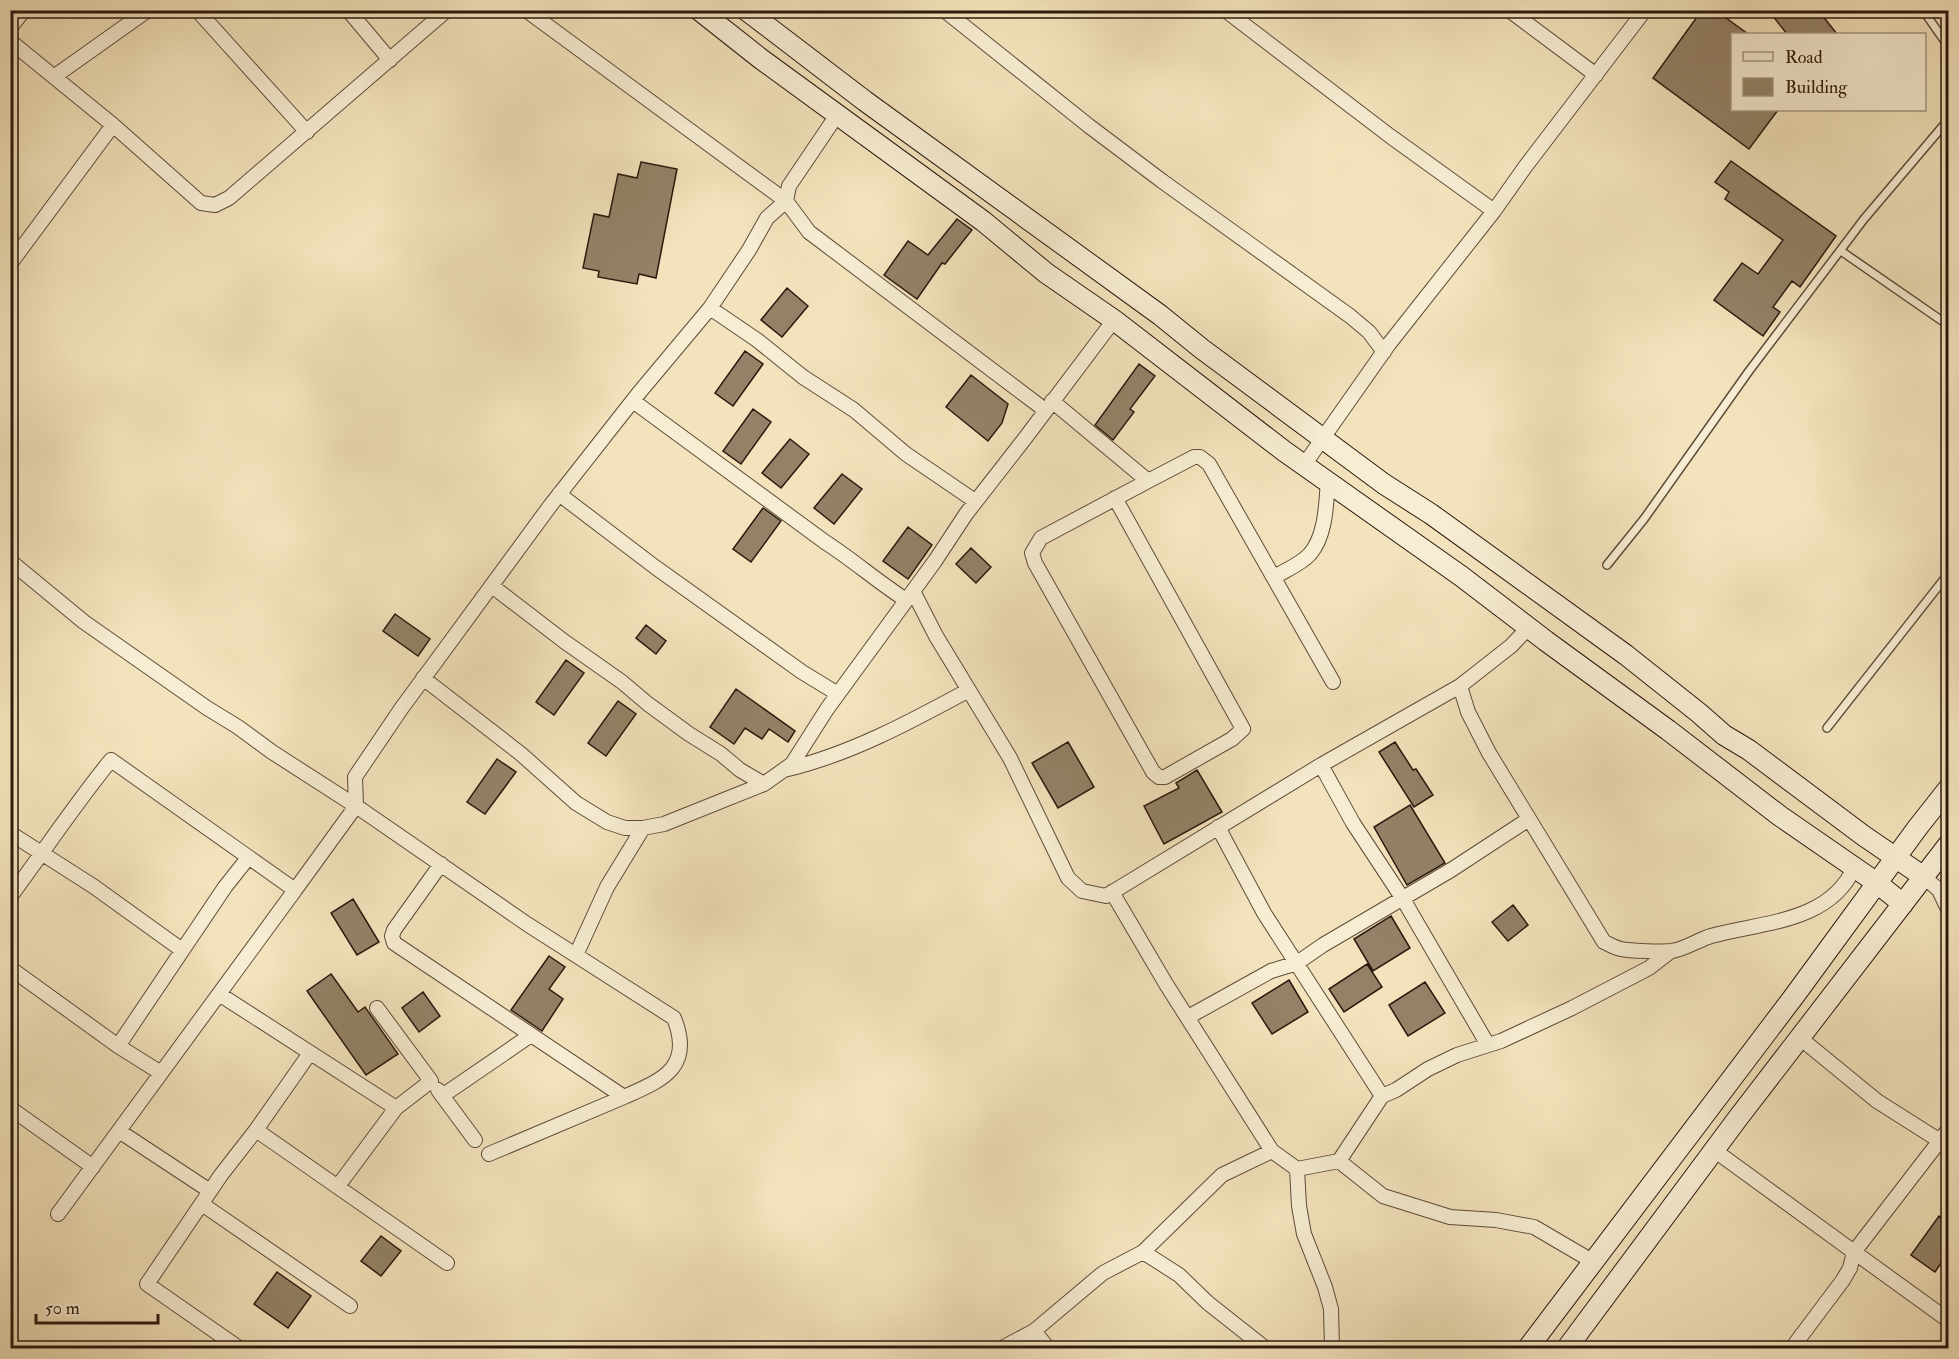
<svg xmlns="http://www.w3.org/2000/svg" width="1959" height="1359" font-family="'IM FELL Double Pica',serif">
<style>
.building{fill:#938268;stroke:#2b180e;stroke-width:1.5}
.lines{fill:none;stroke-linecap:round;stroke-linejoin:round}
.lane-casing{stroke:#5d4b3a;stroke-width:10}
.street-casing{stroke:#5d4b3a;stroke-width:16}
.secondary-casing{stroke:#2b180e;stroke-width:22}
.lane{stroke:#f7edd3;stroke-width:7}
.street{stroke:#f7edd3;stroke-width:14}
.secondary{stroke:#f7edd3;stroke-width:20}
</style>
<rect width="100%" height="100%" fill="#f3e3bc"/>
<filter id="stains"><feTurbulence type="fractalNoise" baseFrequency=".00333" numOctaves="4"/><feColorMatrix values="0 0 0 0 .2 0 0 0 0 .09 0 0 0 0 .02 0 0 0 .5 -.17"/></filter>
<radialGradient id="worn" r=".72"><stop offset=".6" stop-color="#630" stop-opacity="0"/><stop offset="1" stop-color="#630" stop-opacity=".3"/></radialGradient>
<path class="building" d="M1702,10H1715L1748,34H1732V110H1778L1749,149L1653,78Z
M1768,10H1818L1837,34H1787Z
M1731,161L1836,236L1800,287L1792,281L1773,307L1780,312L1763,336L1714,300L1742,263L1758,274L1783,240L1725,199L1729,192L1715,182Z
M641,162L677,169L656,278L639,274L637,284L598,277L599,271L583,268L594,214L609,217L618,174L637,178Z
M957,219L972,230L945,264L942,263L917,299L884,275L908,241L928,255Z
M787,288L808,306L782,337L761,320Z
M745,351L763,364L733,406L715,393Z
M1139,364L1155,376L1130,409L1134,412L1113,440L1095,425Z
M971,375L1008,404L1002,423L988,441L946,407Z
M753,409L771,422L741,464L723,451Z
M790,439L809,454L781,488L762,473Z
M842,474L862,489L834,524L814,508Z
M763,508L781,521L751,562L733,549Z
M908,527L932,545L908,579L883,561Z
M971,548L991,567L976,583L956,564Z
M395,614L430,639L418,656L383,631Z
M646,625L666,641L656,654L636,638Z
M566,660L584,673L554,715L536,702Z
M736,689L795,731L788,742L769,729L762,739L745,728L734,744L710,727Z
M618,701L636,714L606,756L588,743Z
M1068,742L1094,787L1058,808L1032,763Z
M1395,742L1413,770L1416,769L1433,795L1414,807L1379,752Z
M497,759L516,772L485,814L467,802Z
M1197,770L1222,812L1164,844L1144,806L1179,788L1176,783Z
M1410,805L1445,863L1407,885L1374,827Z
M353,899L379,942L357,955L331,913Z
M1513,905L1528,925L1508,941L1492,922Z
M1391,916L1410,948L1373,971L1354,939Z
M549,956L565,967L549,989L563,999L542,1031L511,1010Z
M1367,964L1382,987L1344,1012L1329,989Z
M331,974L358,1012L365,1007L398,1054L366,1075L307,991Z
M1289,980L1308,1012L1272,1034L1252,1003Z
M1425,982L1445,1013L1408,1036L1389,1005Z
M423,992L440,1016L419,1032L402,1008Z
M1939,1216L1948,1223V1253L1935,1272L1911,1255Z
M381,1236L401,1251L381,1276L361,1261Z
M277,1272L311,1296L288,1328L254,1304Z"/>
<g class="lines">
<g class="lane-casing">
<path id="lane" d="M1923,10L1948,46
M1841,251L1948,325
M1607,565L1644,519L1749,371L1864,219L1948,120
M1827,728L1948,574"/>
</g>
<g class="street-casing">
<path id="street" d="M197,10L307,132
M348,10L390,60
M526,10L786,201L809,232L1045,410
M944,10L1089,126L1162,181L1350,316L1369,332L1384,352
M1225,10L1390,136L1494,211
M1509,10L1596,75
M10,28L24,10
M10,41L113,125L201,203L215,205L229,198L447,10
M55,76L148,10
M10,264L113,125
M710,308L757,340L803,377L854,410L906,454L975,501
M633,401L825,542C853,560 878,582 906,600
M1052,401L1148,481L1194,457H1200L1209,464L1333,682
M1304,465L1389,344L1494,211L1525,167L1645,10
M559,494L655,567L802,672L838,694
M1115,498L1243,729L1232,739L1165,777H1159L1153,772L1035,563L1032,553L1041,538L1148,481
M10,561L84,622L207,708L238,727L272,752L356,806L355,777L401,709L550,506L638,394L710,308L749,250L767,218L786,201L789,186L837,115
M1274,577C1286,570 1301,564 1310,554C1326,535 1326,505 1328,481
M492,586L565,642L622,682L648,704L689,734L721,754L740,770L764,784
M913,591L936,636L1010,758L1068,878L1082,891L1106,896L1321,765L1460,686L1511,646L1528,628
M423,678L521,754L576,803L607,822L625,828H643L664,824L764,784L792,764L827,709L935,561L966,514L1026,437L1114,320
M1460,686L1468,712L1489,753L1604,942C1609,944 1615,948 1621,949C1629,951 1663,952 1672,951C1685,949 1698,940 1711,936C1761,922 1829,923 1854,868
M1321,765L1353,823L1403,899L1488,1045
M784,770C849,755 910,722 969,690
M1218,827L1264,913L1382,1096
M10,833L93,886L182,950
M1924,877L1939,890L1948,909
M1112,892L1166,984L1272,1151L1297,1169L1299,1206L1304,1234L1325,1287L1331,1309L1332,1348
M10,897C44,851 75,804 111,760L295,890L356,806L527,924L674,1018C694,1068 662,1080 624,1097L394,943L392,936L394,930L441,864
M576,955L607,887L643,828
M10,968L118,1046L161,1073
M219,994L396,1108L431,1081L377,1008
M1188,1017L1271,971L1297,963L1323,945L1451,870L1529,819
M1800,1038L1877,1101L1948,1146
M118,1046L225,887L248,858
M438,1090L475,1140
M442,1096L531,1035
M10,1108L93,1167
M256,1130L447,1263
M119,1131L210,1191
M1714,1150L1854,1252L1948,1130
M489,1154L624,1097
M1339,1161L1383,1196L1450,1217L1496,1220L1534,1227L1592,1261
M1297,1169L1339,1161L1382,1096L1396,1090L1428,1069L1457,1055L1501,1041L1572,1008L1649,968L1671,951
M338,1186L396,1108
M202,1204L350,1306
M58,1214L295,890
M1143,1252L1179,1275L1208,1303L1265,1348
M1034,1331L1103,1273L1143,1252L1222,1175L1272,1151
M239,1348L147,1284L221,1175L256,1130L310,1053
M1002,1348L1034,1331L1048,1348
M1792,1348L1843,1280L1850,1268L1854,1252L1948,1320"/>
</g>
<g class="secondary-casing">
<path id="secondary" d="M699,10L761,59L983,221L1046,273L1114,320L1284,451L1461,576L1546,641L1668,730L1780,816L1877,883L1903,904
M746,10L865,101L1160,315L1202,349L1384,484L1431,514L1626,655L1699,713L1724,735L1749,750L1864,836L1924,877
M1528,1348L1795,995L1918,827L1948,789
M1567,1348L1738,1118L1948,845"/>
</g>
<use href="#lane" class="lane"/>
<use href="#street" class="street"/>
<use href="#secondary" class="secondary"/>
</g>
<rect width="1959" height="1359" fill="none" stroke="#f3e3bc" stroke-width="36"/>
<rect x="12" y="12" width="1935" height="1335" fill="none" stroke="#2b180e" stroke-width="3"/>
<rect x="18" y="18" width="1923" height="1323" fill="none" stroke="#2b180e" stroke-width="1.5"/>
<rect x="1731" y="33" width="195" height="78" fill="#f7edd3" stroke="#a59884" stroke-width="1.5"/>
<rect x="1743" y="52" width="30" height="9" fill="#f7edd3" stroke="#a59884" stroke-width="1.5"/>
<text x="1785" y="63" font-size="18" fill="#2b180e">Road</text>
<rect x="1743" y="78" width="30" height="18" fill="#938268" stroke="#a59884" stroke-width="1.5"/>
<text x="1785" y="93" font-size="18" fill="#2b180e">Building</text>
<path d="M36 1314v9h122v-9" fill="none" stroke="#2b180e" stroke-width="3"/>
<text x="45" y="1314" font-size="18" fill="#2b180e" stroke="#f7edd3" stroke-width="4.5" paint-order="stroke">50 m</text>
<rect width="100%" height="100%" filter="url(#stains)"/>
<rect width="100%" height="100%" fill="url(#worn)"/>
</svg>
